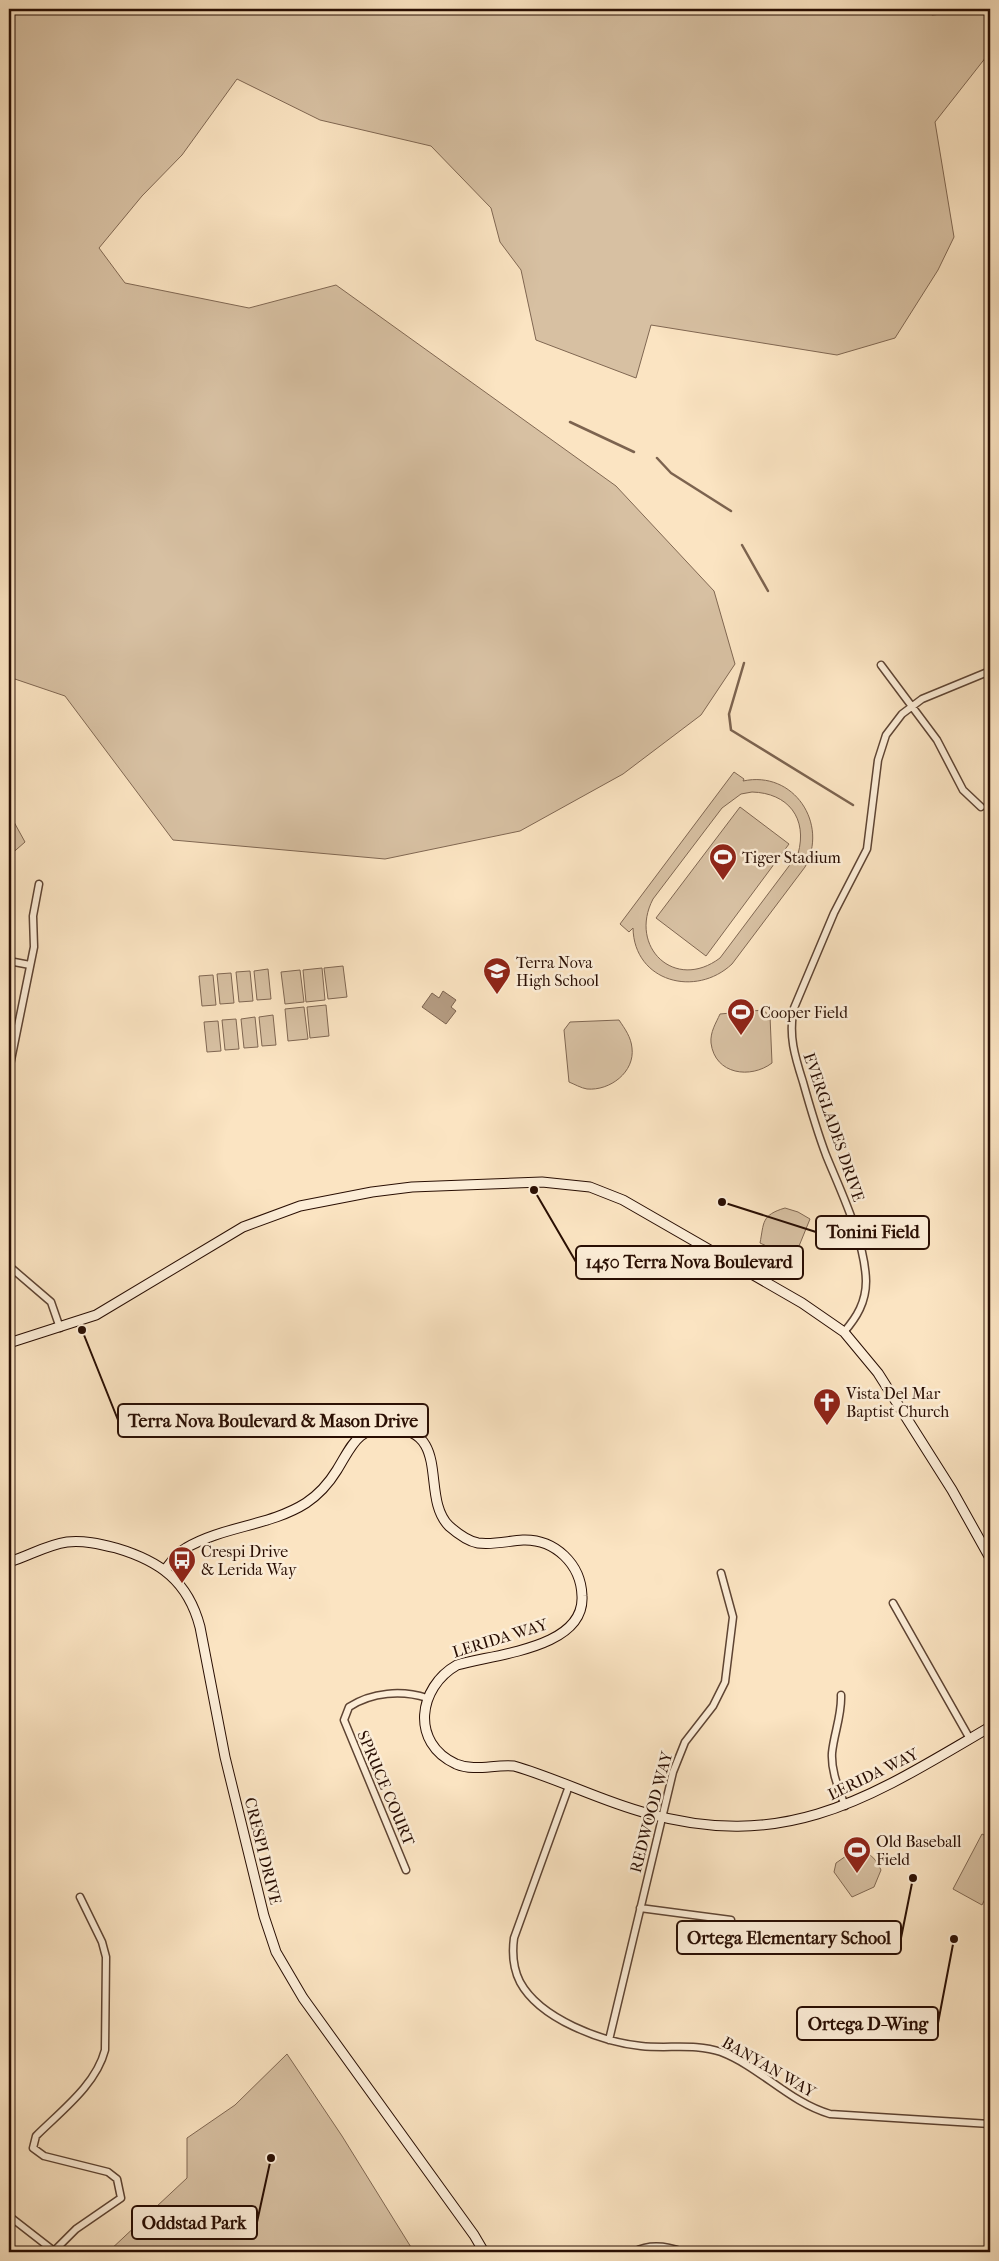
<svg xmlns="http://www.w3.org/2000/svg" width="999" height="2261" font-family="'IM FELL French Canon',serif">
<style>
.green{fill:#d7c0a2;stroke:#806752;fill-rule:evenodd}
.water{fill:#b49b81;stroke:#7c634f}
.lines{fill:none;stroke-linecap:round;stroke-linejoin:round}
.stream{stroke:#7c634f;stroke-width:2.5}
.street-casing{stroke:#5e4433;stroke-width:9}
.secondary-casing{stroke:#290e03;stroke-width:11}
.street{stroke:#fcedd7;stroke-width:6}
.secondary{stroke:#fcedd7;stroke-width:9}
.labels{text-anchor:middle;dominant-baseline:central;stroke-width:5;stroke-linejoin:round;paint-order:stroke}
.poi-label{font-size:16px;fill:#290e03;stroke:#fcedd7;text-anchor:start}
.street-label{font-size:16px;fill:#290e03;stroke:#fcedd7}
.leader{fill:none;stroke:#290e03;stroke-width:2}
.callout-dot{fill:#290e03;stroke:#fcedd7;stroke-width:2}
.callout{fill:#fcedd7;stroke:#290e03;stroke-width:2}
.callout-label{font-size:18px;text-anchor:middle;font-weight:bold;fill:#290e03}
</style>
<rect width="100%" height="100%" fill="#fbe4c2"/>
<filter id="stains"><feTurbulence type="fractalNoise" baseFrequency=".004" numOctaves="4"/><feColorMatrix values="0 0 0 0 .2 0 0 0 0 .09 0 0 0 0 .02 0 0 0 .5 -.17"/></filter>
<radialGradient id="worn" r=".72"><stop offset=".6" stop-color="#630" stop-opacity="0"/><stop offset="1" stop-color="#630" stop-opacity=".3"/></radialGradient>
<path class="green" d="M9,9H925L932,15L990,9V52L935,122L954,237L938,270L895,338L837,355L651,325L636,378L536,340L521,270L500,242L491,208L431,146L320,120L237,79L182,155L142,196L99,248L125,283L249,308L336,285L616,486L714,591L735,664L701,715L623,774L520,831L385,859L173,840L65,696L9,677Z
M734,772L744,779L743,781C794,770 829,824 805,867L732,964C696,998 634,982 633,928L629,932L620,924ZM752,792C788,793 808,818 798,854L720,958C675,992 628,947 653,899L722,808L741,794Z
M740,807L789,844L706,956L656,918Z
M9,813L25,842L9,856Z
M343,966L347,997L328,999L324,968Z
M322,968L325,1000L306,1002L303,970Z
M268,969L271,999L257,1000L254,971Z
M300,970L304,1002L285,1004L281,972Z
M250,971L253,1001L239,1002L236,972Z
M231,973L234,1003L220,1004L217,974Z
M213,975L216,1005L202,1006L199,976Z
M326,1005L329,1036L310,1038L307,1007Z
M304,1007L308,1039L288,1041L285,1009Z
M763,1010L770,1016L772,1063C751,1079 715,1075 711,1043C710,1032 716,1023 720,1014Z
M273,1015L276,1045L262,1046L259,1017Z
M255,1017L258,1047L244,1048L241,1019Z
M236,1019L239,1049L225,1050L222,1020Z
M619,1020C625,1029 631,1037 632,1048C635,1072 610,1091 587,1089C581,1088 574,1084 569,1082L564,1030L570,1022Z
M218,1021L221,1051L207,1052L204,1022Z
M785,1208L798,1212L810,1219L797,1251L786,1255L760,1243C764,1223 761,1215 785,1208Z
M982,1834L990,1838V1889L982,1905L953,1889Z
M856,1849C869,1851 876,1859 881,1870L874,1887L852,1897L834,1872L836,1863Z
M287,2054L342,2136L414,2252H108L187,2178V2138L235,2105Z"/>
<path class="water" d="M443,991L456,1000L451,1007L456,1011L446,1024L422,1007L432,993L439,998Z"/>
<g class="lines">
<path class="stream" d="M570,422L634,452
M657,458L671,473L731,511
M742,545L768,591
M744,663L729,714L731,730L853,805"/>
<g class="street-casing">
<path id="street" d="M881,665L937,740L963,790L981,807
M9,961L30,965
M9,1070L34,947L33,916L39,884
M9,1266L51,1302L60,1328
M844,1332C857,1317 866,1302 866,1281C865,1241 841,1192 826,1155C817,1131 810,1107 803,1082C795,1057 788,1035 794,1008L834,913L867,849L878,760L886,735L902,714L922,699L990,671
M893,1603L970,1739
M841,1695C842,1715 834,1733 832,1753C831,1772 839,1789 845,1806
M569,1786L514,1938C512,1953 513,1968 520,1982C540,2019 602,2042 641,2046C668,2049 695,2043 721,2052C760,2067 789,2102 830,2114L990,2124
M406,1870L344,1720L349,1707C372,1692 402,1690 427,1698
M640,1908L731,1920
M609,2040L673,1772L685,1742L713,1706L725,1682L733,1617L721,1573
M9,2216L54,2251
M53,2252L76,2229L121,2198L117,2179L108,2172L44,2156L33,2148L36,2136C61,2111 96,2085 105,2050L106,1957L102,1942L80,1897
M634,2252C649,2244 667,2246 683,2252"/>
</g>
<g class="secondary-casing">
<path id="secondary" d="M9,1343L96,1315L243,1227L300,1206L372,1192L412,1187L542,1182L590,1187L623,1200L802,1303L844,1332L878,1373L952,1490L990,1558
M9,1562C29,1556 46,1545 67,1542C83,1540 100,1544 116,1548C160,1561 188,1581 200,1627L225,1757L264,1916L276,1952L303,1998L474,2235L484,2252
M165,1570C171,1562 177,1553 186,1548C223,1526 270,1526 306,1503C318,1495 329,1483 337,1470C352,1446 357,1426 392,1428C452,1431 420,1497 449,1526C457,1533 467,1541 478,1543C493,1545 508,1541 523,1540C555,1539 581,1564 582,1596C585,1649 493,1654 457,1665C418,1687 410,1743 456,1764C475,1772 494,1764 514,1766C559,1779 601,1801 646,1813C789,1853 872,1796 990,1727"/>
</g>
<use href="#street" class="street"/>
<use href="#secondary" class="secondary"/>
</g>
<defs>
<g id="stadium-pin" transform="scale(1.4375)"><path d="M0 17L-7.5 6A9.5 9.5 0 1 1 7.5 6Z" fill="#8f2418" stroke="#fcedd7"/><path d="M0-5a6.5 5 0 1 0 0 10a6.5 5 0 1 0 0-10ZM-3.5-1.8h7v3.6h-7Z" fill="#fff"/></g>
<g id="school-pin" transform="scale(1.4375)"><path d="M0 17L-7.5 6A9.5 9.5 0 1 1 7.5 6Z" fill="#8f2418" stroke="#fcedd7"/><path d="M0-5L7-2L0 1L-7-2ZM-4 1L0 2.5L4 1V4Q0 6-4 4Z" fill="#fff"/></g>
<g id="church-pin" transform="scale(1.4375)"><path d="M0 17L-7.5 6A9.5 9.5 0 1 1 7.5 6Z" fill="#8f2418" stroke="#fcedd7"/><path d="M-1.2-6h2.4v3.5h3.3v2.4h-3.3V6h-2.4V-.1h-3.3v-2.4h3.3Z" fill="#fff"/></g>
<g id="bus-pin" transform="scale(1.4375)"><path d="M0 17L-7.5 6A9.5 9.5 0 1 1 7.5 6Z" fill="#8f2418" stroke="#fcedd7"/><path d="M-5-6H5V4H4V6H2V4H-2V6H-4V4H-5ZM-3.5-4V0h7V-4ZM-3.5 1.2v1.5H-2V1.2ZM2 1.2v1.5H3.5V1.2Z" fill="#fff"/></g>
</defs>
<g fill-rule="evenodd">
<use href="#stadium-pin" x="723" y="857"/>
<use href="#school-pin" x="497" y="971"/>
<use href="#stadium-pin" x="741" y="1012"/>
<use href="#church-pin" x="827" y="1402"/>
<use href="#bus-pin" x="182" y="1560"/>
<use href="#stadium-pin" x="857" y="1850"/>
</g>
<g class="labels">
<g class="poi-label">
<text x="742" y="857">Tiger Stadium</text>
<text x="516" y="962">Terra Nova<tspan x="516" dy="18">High School</tspan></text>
<text x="760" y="1012">Cooper Field</text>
<text x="846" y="1393">Vista Del Mar<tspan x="846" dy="18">Baptist Church</tspan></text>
<text x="201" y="1551">Crespi Drive<tspan x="201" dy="18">&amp; Lerida Way</tspan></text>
<text x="876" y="1841">Old Baseball<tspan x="876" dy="18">Field</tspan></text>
</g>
<g class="street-label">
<text transform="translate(834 1127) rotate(71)">EVERGLADES DRIVE</text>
<text transform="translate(500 1638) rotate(-17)">LERIDA WAY</text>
<text transform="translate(873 1774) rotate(-26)">LERIDA WAY</text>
<text transform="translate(386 1788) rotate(67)">SPRUCE COURT</text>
<text transform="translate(651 1812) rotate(-75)">REDWOOD WAY</text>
<text transform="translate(263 1851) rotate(76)">CRESPI DRIVE</text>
<text transform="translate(769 2067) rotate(30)">BANYAN WAY</text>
</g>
</g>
<path class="leader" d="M722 1202L816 1232M534 1190L576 1262M82 1330L118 1420M913 1878L901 1938M954 1939L938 2023M271 2158L257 2222"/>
<g class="callout-dot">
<circle cx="722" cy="1202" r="5"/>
<circle cx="534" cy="1190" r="5"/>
<circle cx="82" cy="1330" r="5"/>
<circle cx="913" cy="1878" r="5"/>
<circle cx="954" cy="1939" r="5"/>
<circle cx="271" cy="2158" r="5"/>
</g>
<g class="callout">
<rect x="816" y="1216" width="113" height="33" rx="5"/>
<rect x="576" y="1246" width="227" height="33" rx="5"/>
<rect x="118" y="1404" width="310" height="33" rx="5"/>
<rect x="677" y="1921" width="224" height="33" rx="5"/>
<rect x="797" y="2007" width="141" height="33" rx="5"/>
<rect x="132" y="2206" width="125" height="33" rx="5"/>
</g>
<g class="callout-label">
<text x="873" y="1238">Tonini Field</text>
<text x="689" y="1268">1450 Terra Nova Boulevard</text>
<text x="273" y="1427">Terra Nova Boulevard &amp; Mason Drive</text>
<text x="789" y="1944">Ortega Elementary School</text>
<text x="868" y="2030">Ortega D-Wing</text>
<text x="194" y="2229">Oddstad Park</text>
</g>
<rect width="999" height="2261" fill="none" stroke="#fbe4c2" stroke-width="30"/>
<rect x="10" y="10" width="979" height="2241" fill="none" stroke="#290e03" stroke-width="2.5"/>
<rect x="15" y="15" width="969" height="2231" fill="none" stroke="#290e03"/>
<rect width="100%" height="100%" filter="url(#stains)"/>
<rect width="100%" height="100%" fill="url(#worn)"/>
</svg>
